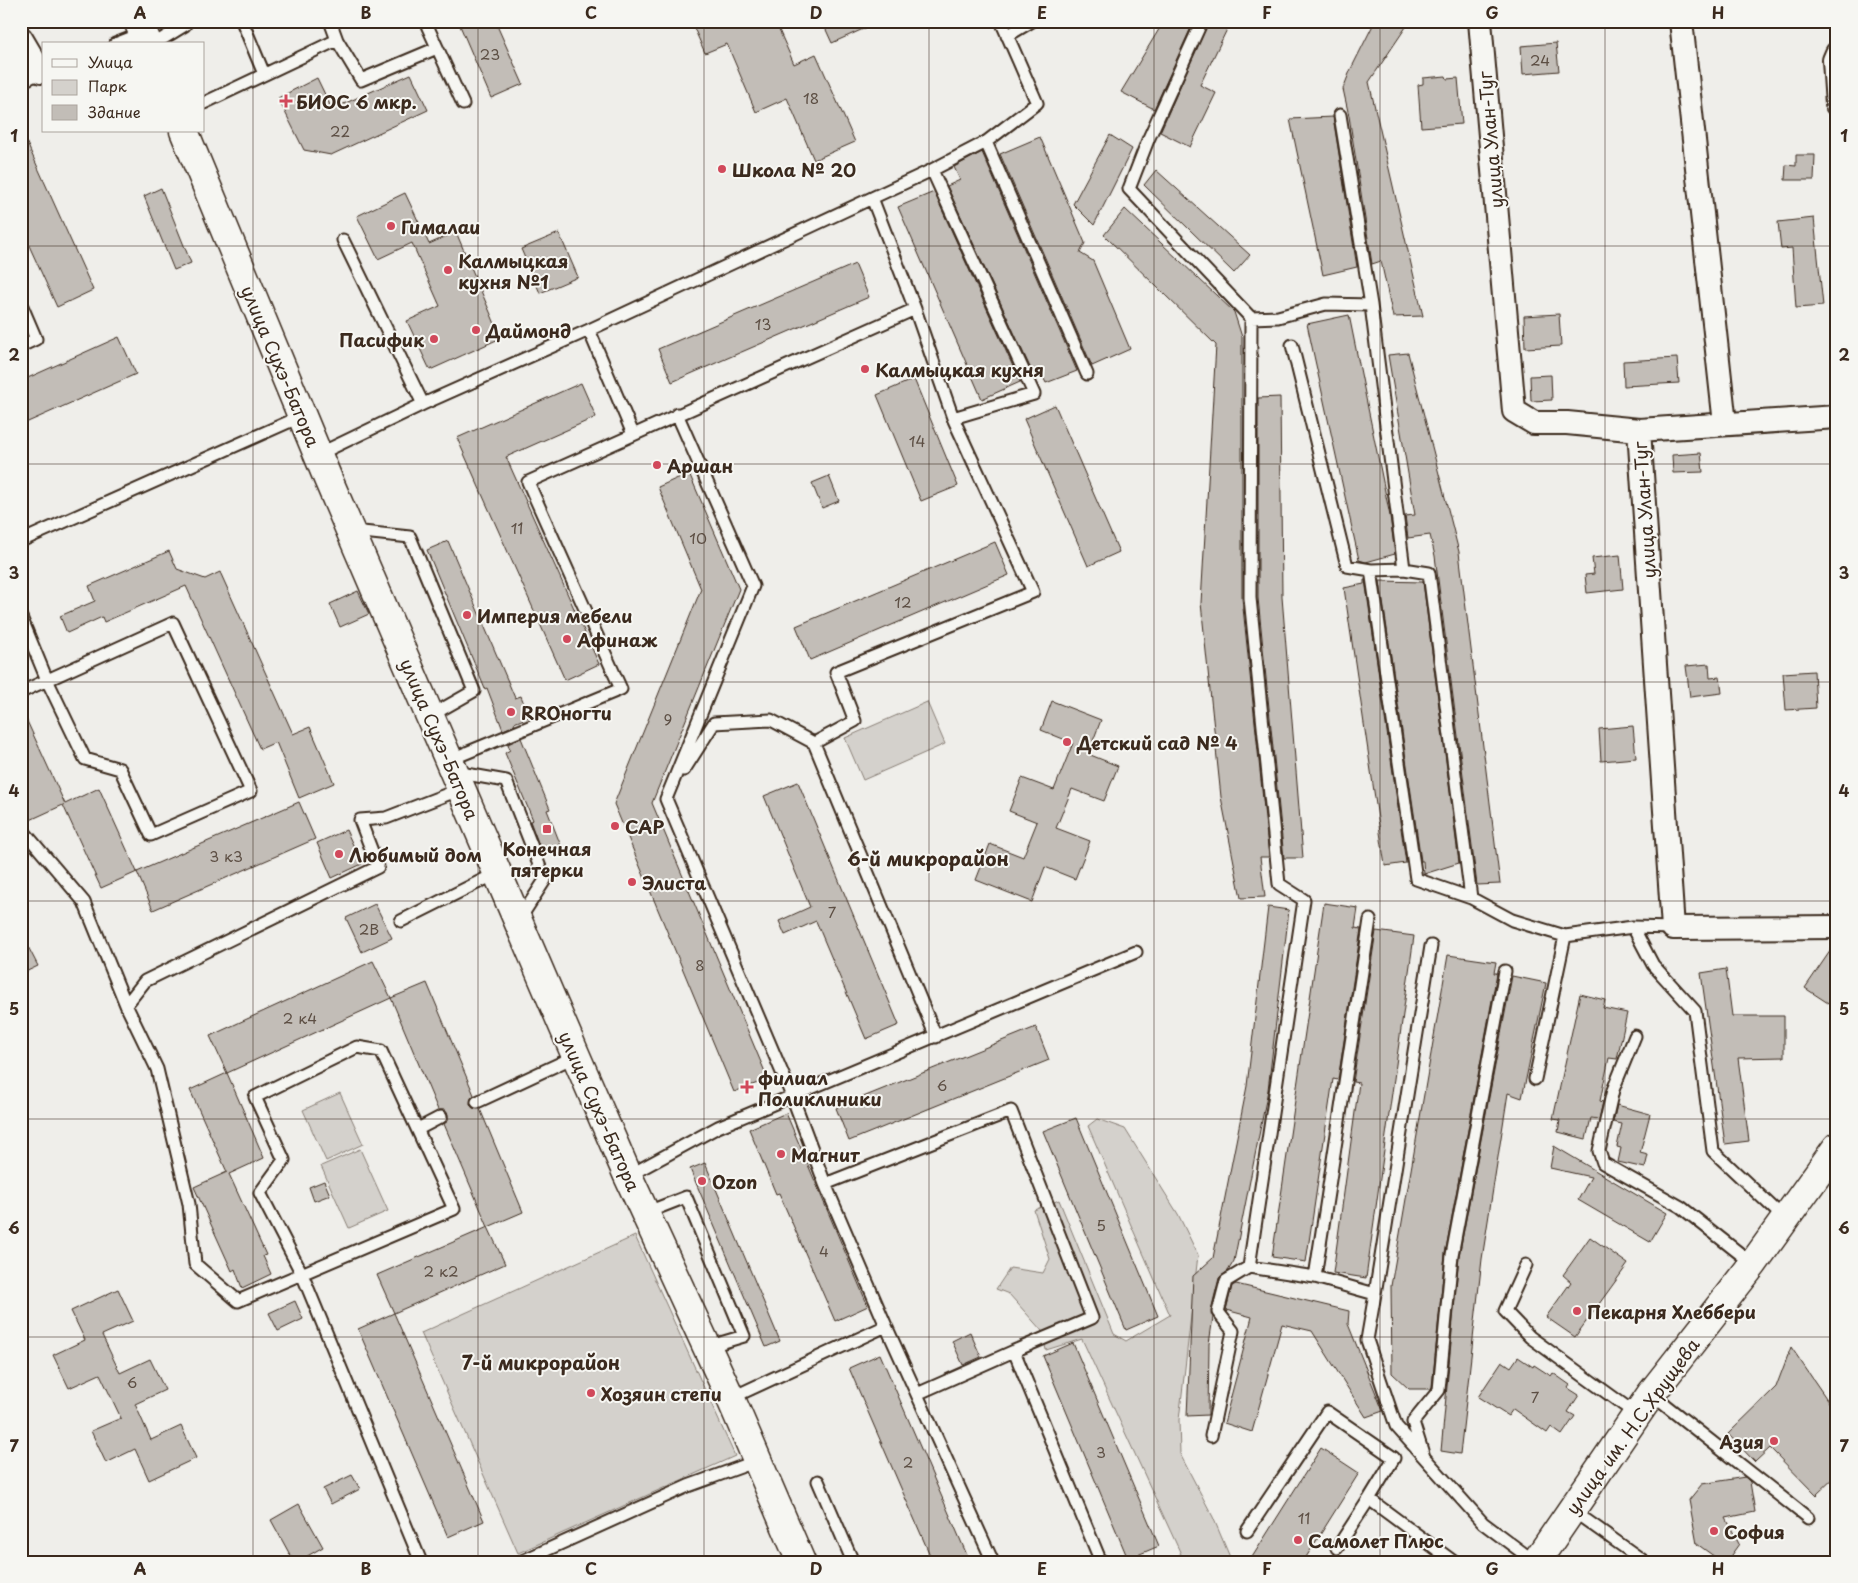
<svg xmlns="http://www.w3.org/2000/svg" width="1858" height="1583" font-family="'Playpen Sans',sans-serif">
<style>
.green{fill:#d4d1cc;stroke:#887e75}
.building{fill:#c2bdb7;stroke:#3b2a1e}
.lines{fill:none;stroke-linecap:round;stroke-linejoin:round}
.service-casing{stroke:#3b2a1e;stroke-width:15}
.minor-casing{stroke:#3b2a1e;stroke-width:26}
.secondary-casing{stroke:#3b2a1e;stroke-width:31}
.primary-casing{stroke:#3b2a1e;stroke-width:31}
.service{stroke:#f6f6f2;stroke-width:11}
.minor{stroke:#f6f6f2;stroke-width:22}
.secondary{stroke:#f6f6f2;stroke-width:28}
.primary{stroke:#f6f6f2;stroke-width:28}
.grid{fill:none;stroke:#3b2a1e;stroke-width:1;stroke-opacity:0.55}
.poi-dot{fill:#d1495b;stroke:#f6f6f2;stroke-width:2}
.labels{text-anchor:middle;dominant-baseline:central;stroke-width:4;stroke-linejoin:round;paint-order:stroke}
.number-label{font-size:15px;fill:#5d4f44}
.poi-label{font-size:18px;font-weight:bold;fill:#3b2a1e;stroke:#f6f6f2;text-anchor:start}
.street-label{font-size:18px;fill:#3b2a1e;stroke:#f6f6f2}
.neighbourhood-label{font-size:19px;font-weight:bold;fill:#3b2a1e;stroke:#f6f6f2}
.neatline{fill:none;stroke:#3b2a1e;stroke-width:2}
.grid-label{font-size:16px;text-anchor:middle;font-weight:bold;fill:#3b2a1e}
</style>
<rect width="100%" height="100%" fill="#efeeea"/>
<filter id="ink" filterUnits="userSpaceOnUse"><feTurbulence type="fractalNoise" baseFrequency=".02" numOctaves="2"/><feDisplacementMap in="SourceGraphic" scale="10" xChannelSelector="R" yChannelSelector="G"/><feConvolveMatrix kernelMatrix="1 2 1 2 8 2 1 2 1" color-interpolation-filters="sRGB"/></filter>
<g filter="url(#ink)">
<path class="green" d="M927,702L945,744L863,780L845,738Z
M340,1093L363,1144L326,1161L303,1110Z
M1097,1119L1125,1129L1178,1214L1198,1255L1179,1420L1180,1454L1213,1517L1232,1562H1163L1181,1554L1082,1339L1046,1350L1042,1331L1009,1294L996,1289L1010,1268L1043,1273L1050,1259L1034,1210L1059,1200L1114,1334L1126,1341L1170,1315L1088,1126Z
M360,1149L388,1211L349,1228L321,1166Z
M635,1236L735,1456L518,1553L421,1333Z"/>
<path class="building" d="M458,21H495L523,84L491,98Z
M691,21H735L738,27L752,21H775L794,64L816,54L855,142L814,160L787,98L756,112L727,44L705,53Z
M822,21H881L832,43Z
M1164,21H1194L1154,109L1121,92Z
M1209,21H1231L1200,85L1216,93L1190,147L1160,132Z
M1375,21H1410L1369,82L1423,316L1393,317L1381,261L1372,264L1349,116L1343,89L1350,71Z
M1556,43L1559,71L1523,74L1521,46Z
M411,74L428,110L331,155L304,150L278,98L317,78L332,109Z
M1446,76L1447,79L1458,78L1462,124L1421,127L1418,85L1423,84V78Z
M1333,117L1357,267L1323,275L1290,119Z
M21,130L93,290L57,307L21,228Z
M1110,135L1132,149L1094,225L1073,204Z
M1040,137L1085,243L1080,253L1093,261L1130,349L1092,366L1000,154Z
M982,152L1077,371L1046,383L1041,373L1034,376L947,186L960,180L954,167Z
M1796,155H1815L1814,180H1785L1786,165L1796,166Z
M1156,170L1250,255L1234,273L1144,185Z
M161,188L191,263L174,270L144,196Z
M934,192L1020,382L982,399L898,207Z
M405,193L429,244L456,232L501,338L430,370L407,321L440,306L412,243L378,259L357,216Z
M1125,209L1234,312L1242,337V598L1269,857H1260L1265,897L1241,898L1221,797L1201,603L1216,345L1104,235Z
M1814,218L1823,306L1796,308L1792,248L1781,249L1778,222Z
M559,233L578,277L540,293L521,249Z
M855,264L869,297L672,382L658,349Z
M1559,314L1561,346L1525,348L1524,316Z
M1349,315L1390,516L1395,554L1366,562L1359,560L1307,324Z
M119,337L136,374L21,425V381Z
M1408,353L1459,552L1500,884L1477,885L1435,556L1430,535L1408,538L1405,516L1415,515L1388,355Z
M1677,358L1679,383L1624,386L1623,361Z
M1551,375L1552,400L1531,401L1530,376Z
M914,379L958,486L921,501L877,395Z
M581,383L596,417L506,457L599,664L565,680L457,438Z
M1280,397L1282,597L1303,858H1284L1258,598V398Z
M1055,405L1119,552L1088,566L1024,419Z
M1701,453L1703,472L1673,473L1672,455Z
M689,473L739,589L652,803L768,1079L734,1092L614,804L701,589L658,487Z
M829,476L839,501L822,508L812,483Z
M448,541L515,698L521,696L529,717L514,723L515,725L503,730L487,688L485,689L427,550Z
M995,542L1009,575L810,660L796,626Z
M169,551L177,569L205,579L220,572L293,734L310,727L334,783L299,798L276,742L260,749L186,586L104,622L102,617L67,633L60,616L95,601L89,586Z
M1620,555L1623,589L1587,593L1585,575L1594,574L1592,558Z
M1364,580H1365L1406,863L1385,866L1344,588L1364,584Z
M1380,581L1423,582L1459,863L1424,874L1423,861H1421Z
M358,591L369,614L340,627L330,604Z
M1709,664L1710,678L1720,677L1722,693L1690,697L1686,666Z
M1814,671L1816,708L1786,710L1783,673Z
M1052,701L1101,720L1088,754L1118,766L1104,801L1072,789L1056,828L1090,841L1075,879L1045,867L1032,902L976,880L990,844L1023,857L1037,822L1009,811L1022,778L1054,790L1073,743L1041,730Z
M21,708L65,804L99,788L137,872L101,888L63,805L28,821L21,806Z
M1633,726L1636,758L1601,761L1599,729Z
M521,738L550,809L547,810L561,846L542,853L530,821L533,820L505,753L510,750L508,744Z
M798,782L899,1025L866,1039L816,921L785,935L779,921L810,907L764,796Z
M299,802L315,839L153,910L137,872Z
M346,830L362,864L332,878L317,843Z
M1324,903L1358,908L1355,928L1361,929L1338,1080L1333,1079L1306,1262L1272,1257Z
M375,904L392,938L362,952L346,918Z
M1268,907L1289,910L1268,1090L1234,1261L1228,1271L1219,1278L1211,1310L1213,1317L1209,1344L1208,1415L1187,1416L1193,1276L1213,1258L1247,1086Z
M1376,931L1414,936L1366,1278L1333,1273L1359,1083L1353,1082Z
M21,933L38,966L21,974Z
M1837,941V990L1828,1003L1805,988Z
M1448,955L1496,962L1494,973H1497L1445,1254L1432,1387L1430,1389H1409L1392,1373L1391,1286Z
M373,961L391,998L227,1073L210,1036Z
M1726,969L1732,1016H1784V1057L1738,1058L1749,1141L1725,1144L1701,973Z
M1512,976L1546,983L1522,1098L1508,1093L1482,1259L1460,1454L1441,1451L1459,1256Z
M427,983L474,1095L471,1098L470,1105L473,1108L480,1109L523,1212L488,1227L444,1124L448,1121V1114L445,1110H438L391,998Z
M1580,994L1605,1000L1603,1008L1627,1013L1617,1059L1609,1058L1600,1101L1603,1102L1599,1119L1591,1118L1586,1139L1558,1132L1560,1120L1553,1119Z
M1036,1027L1049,1060L849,1141L836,1108Z
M227,1073L264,1158L229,1174L266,1255L263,1256L271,1274L242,1288L235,1269L232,1271L194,1187L227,1172L190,1090Z
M1617,1105L1650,1114L1640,1153L1648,1155L1645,1168L1618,1162L1621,1148L1617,1147L1622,1124L1613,1122Z
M786,1113L868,1306L835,1321L779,1193L776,1194L749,1129Z
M1076,1118L1158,1316L1126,1330L1043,1131Z
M1554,1146L1667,1213L1650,1242L1578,1200L1591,1177L1550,1168Z
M705,1163L780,1341L766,1347L690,1169Z
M324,1181L330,1195L314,1201L309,1187Z
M488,1227L505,1264L394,1313L377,1275Z
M1590,1237L1628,1264L1575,1337L1546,1317L1571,1282L1563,1275Z
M1236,1284L1349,1311L1348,1324L1383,1411L1366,1417L1312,1331L1282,1324L1252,1432L1224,1423L1252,1317L1226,1310L1232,1286Z
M118,1289L133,1321L102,1335L120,1373L150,1359L165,1390L135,1404L151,1440L181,1426L196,1458L149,1480L135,1449L106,1463L91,1431L121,1418L100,1374L69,1388L53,1355L85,1340L71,1311Z
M295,1301L303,1319L278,1331L269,1313Z
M394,1313L484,1521L448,1537L358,1329Z
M970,1332L981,1357L963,1365L952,1341Z
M1073,1343L1159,1546L1128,1559L1043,1356Z
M1791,1347L1837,1414V1475L1816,1495L1770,1448L1755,1462L1728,1434L1776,1387Z
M880,1354L970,1562H933L849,1368Z
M1518,1357L1533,1367L1534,1365L1551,1376L1553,1373L1570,1385L1568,1388L1579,1395L1568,1412L1575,1416L1562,1435L1551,1427L1547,1433L1513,1409L1508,1416L1478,1397L1502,1361L1511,1367Z
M1321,1448L1359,1473L1303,1562H1249Z
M352,1475L360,1489L331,1504L323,1489Z
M1745,1477L1750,1482L1755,1512L1726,1518L1739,1544L1726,1562H1722L1697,1544L1689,1500L1702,1484Z
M299,1504L323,1547L297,1562H294L271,1520Z"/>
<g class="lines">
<g class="service-casing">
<path id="service" d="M242,21L264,74
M425,21L463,104
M1202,21L1148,140L1129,189L1251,318L1278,317L1326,304L1371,305
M1007,36L1032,21
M337,40L361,80L437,48
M115,44L143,33
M154,44L185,25L183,21
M21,82L44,71
M204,103L337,40L330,21
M1340,115L1371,305L1404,569L1429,573L1471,898L1512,920L1565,936L1633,927L1673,928
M986,142L1087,374
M932,170L1034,394L953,418
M343,240L423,404
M21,304L36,339L21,346
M1251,318L1250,598L1279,884L1304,900L1249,1267L1315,1277L1370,920
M589,330L633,434
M1292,345L1347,566L1371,570L1404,569
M677,414L753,586L666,799L792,1096L825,1184L886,1326L993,1562
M319,454L423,404L589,330L932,170L986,142L1037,103L1001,21
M353,531L410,537L474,691L430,716
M21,541L302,416
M1371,570L1416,879L1471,898
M21,617L47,680L85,759L120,769L151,835L251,791L173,623L21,692
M814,743L936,1037
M449,760L621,689L528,482L915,309
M684,770L714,723L771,720L814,743L855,721L836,672L1033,592L953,418L915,309L872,198
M455,772L506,781L545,880L519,920
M21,828L84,902L126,1005L157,1069L189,1204L195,1264L238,1301L454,1209L381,1051L357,1047L255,1097L284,1160L260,1193L302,1274L421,1562
M401,921L497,873
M1633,927L1653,965L1695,1011L1713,1151L1785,1219
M126,1005L145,981L378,867L360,820L386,818L461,789
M1635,1036L1613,1090L1599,1151L1603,1163L1681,1207L1753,1264
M1535,1079L1565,936
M477,1102L576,1056
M418,1129L441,1117
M628,1176L718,1127L1136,952
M825,1184L1011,1111L1092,1318L1014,1351L1101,1562
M645,1213L686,1197L744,1336L707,1347
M1526,1265L1505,1311L1530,1337L1636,1414
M1315,1277L1375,1294L1367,1340L1396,1426L1483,1523L1535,1562
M1375,1294L1431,946
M917,1394L1014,1351
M1651,1394L1808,1518
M731,1398L886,1326
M1211,1436L1233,1331L1218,1312L1226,1281L1249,1267
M1424,1457L1413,1422L1439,1390L1452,1255L1505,971
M818,1481L853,1562
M1572,1510L1645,1562
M1247,1531L1327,1412L1394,1458L1369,1499
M1337,1548L1369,1499L1454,1562
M520,1562L688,1486L757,1461"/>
</g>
<g class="minor-casing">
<path id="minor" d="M1480,21L1514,411L1534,423H1567L1639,430L1837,417
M1681,21L1725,424
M21,38L41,72
M1837,53L1834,60L1837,105
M1639,430L1673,928L1837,927"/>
</g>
<g class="secondary-casing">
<path id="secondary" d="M1536,1562L1651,1394L1753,1264L1837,1147"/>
</g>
<g class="primary-casing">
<path id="primary" d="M138,21L148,44
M184,131L328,479L576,1056L628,1176L731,1399L801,1562"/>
</g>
<use href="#service" class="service"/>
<use href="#minor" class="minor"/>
<use href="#secondary" class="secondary"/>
<use href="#primary" class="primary"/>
</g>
</g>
<path class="grid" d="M253,21V1562M478,21V1562M704,21V1562M929,21V1562M1154,21V1562M1380,21V1562M1605,21V1562M21,246H1837M21,464H1837M21,682H1837M21,901H1837M21,1119H1837M21,1337H1837"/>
<g class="poi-dot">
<path d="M283.5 93.5h5v5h5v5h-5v5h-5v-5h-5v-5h5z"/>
<circle cx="722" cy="169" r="5"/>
<circle cx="391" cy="226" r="5"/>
<circle cx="448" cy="270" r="5"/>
<circle cx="476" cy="330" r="5"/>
<circle cx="434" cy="339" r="5"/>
<circle cx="865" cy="369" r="5"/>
<circle cx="657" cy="465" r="5"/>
<circle cx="467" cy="615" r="5"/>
<circle cx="567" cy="639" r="5"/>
<circle cx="511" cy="712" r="5"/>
<circle cx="1067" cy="742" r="5"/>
<circle cx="615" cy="826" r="5"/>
<rect x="542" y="824" width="10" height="10" rx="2.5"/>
<circle cx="339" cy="854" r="5"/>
<circle cx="632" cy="882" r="5"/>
<path d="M744.5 1079.5h5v5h5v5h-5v5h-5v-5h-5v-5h5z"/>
<circle cx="781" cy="1154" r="5"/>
<circle cx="702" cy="1181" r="5"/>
<circle cx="1577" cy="1311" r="5"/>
<circle cx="591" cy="1393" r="5"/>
<circle cx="1774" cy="1441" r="5"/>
<circle cx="1714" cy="1531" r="5"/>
<circle cx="1298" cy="1540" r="5"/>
</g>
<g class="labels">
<g class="number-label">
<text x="490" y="53">23</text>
<text x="1540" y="59">24</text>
<text x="811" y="97">18</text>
<text x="340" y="130">22</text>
<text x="763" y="323">13</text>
<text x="917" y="440">14</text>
<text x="517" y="527">11</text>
<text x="698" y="537">10</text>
<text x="903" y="601">12</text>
<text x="668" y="718">9</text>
<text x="226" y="855">3 к3</text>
<text x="832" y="911">7</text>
<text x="369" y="928">2В</text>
<text x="700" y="964">8</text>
<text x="300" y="1017">2 к4</text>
<text x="942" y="1084">6</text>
<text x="1101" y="1224">5</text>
<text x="824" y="1250">4</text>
<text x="441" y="1270">2 к2</text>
<text x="132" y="1381">6</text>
<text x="1535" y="1396">7</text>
<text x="1101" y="1451">3</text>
<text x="908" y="1461">2</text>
<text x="1304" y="1517">11</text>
</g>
<g class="poi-label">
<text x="296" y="101">БИОС 6 мкр.</text>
<text x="732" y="169">Школа № 20</text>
<text x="401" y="226">Гималаи</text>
<text x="458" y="260">Калмыцкая<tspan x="458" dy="21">кухня №1</tspan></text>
<text x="486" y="330">Даймонд</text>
<text x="424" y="339" text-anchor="end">Пасифик</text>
<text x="875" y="369">Калмыцкая кухня</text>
<text x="667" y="465">Аршан</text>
<text x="477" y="615">Империя мебели</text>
<text x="577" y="639">Афинаж</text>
<text x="521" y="712">RROногти</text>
<text x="1077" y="742">Детский сад № 4</text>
<text x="625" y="826">САР</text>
<text x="547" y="848" text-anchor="middle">Конечная<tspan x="547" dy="21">пятерки</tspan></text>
<text x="349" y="854">Любимый дом</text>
<text x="642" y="882">Элиста</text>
<text x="758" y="1077">филиал<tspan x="758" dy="21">Поликлиники</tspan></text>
<text x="791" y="1154">Магнит</text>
<text x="712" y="1181">Ozon</text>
<text x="1587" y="1311">Пекарня Хлеббери</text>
<text x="601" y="1393">Хозяин степи</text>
<text x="1764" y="1441" text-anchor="end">Азия</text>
<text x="1724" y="1531">София</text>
<text x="1308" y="1540">Самолет Плюс</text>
</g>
<g class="street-label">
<text transform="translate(1490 140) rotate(-95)">улица Улан-Туг</text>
<text transform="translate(281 366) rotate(67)">улица Сухэ-Батора</text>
<text transform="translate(1644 510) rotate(-94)">улица Улан-Туг</text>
<text transform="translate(440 739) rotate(67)">улица Сухэ-Батора</text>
<text transform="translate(600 1111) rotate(66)">улица Сухэ-Батора</text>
<text transform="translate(1632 1426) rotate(-54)">улица им. Н.С.Хрущева</text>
</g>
<g class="neighbourhood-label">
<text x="928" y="858">6-й микрорайон</text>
<text x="541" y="1362">7-й микрорайон</text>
</g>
</g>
<rect width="1858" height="1583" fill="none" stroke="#f6f6f2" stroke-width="55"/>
<rect x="42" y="42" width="162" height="90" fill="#f6f6f2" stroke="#aba49d"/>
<rect x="52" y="59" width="25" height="8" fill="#f6f6f2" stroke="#aba49d"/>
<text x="88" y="68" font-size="15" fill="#3b2a1e">Улица</text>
<rect x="52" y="80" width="25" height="15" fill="#d4d1cc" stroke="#aba49d"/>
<text x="88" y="92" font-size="15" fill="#3b2a1e">Парк</text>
<rect x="52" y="105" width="25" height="15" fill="#c2bdb7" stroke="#aba49d"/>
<text x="88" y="118" font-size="15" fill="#3b2a1e">Здание</text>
<rect x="28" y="28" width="1802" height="1528" class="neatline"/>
<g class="grid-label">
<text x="140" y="19">A</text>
<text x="366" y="19">B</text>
<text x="591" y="19">C</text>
<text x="816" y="19">D</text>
<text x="1042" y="19">E</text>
<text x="1267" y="19">F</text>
<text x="1492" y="19">G</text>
<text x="1718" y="19">H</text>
<text x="14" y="142">1</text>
<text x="1844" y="142">1</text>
<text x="14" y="361">2</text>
<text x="1844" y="361">2</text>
<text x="14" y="579">3</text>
<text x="1844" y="579">3</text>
<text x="14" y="797">4</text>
<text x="1844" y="797">4</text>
<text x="14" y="1015">5</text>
<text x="1844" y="1015">5</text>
<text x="14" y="1234">6</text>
<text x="1844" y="1234">6</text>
<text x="14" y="1452">7</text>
<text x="1844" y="1452">7</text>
<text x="140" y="1575">A</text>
<text x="366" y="1575">B</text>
<text x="591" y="1575">C</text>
<text x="816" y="1575">D</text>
<text x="1042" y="1575">E</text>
<text x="1267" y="1575">F</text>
<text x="1492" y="1575">G</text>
<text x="1718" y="1575">H</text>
</g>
</svg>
